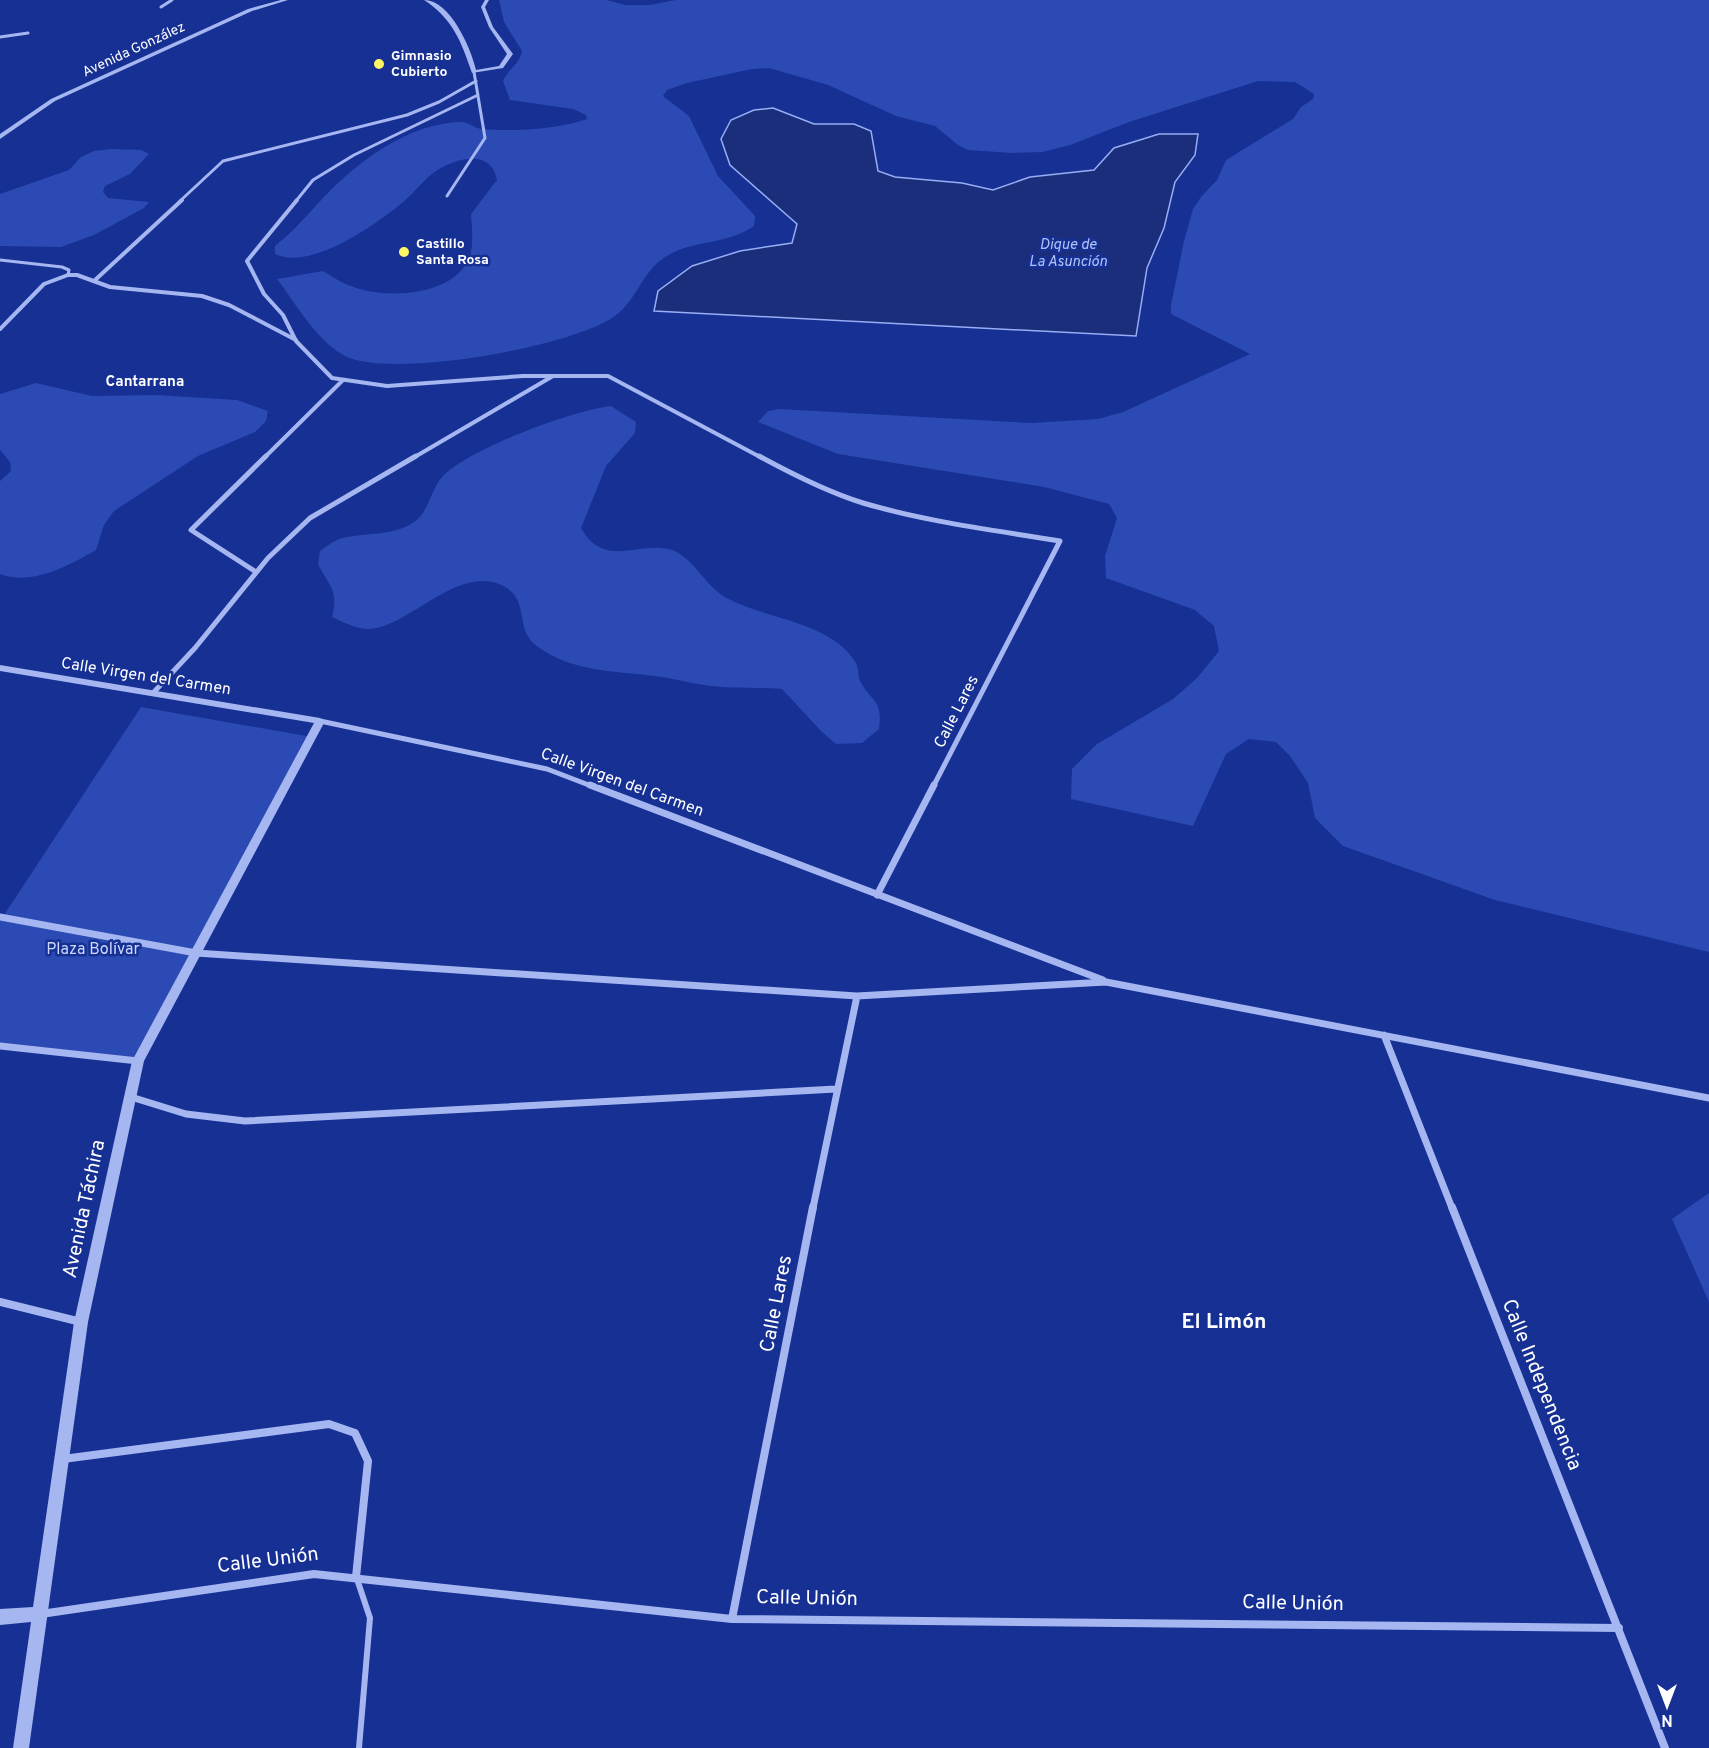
<svg xmlns="http://www.w3.org/2000/svg" width="1709" height="1748" font-family="Overpass,sans-serif">
<style>
.green{fill:#2c4ab3}
.water{fill:#1b2e7b;stroke:#97adf4;stroke-width:1.5}
.lines{fill:none;stroke-linecap:round;stroke-linejoin:round}
.service-far1{stroke:#a5b6f1;stroke-width:3}
.service{stroke:#a5b6f1;stroke-width:6}
.minor-far4{stroke:#a5b6f1;stroke-width:3}
.minor-far3{stroke:#a5b6f1;stroke-width:4}
.minor-far2{stroke:#a5b6f1;stroke-width:5}
.minor-far1{stroke:#a5b6f1;stroke-width:7}
.minor{stroke:#a5b6f1;stroke-width:8}
.tertiary{fill:#a5b6f1;fill-rule:evenodd}
.poi-dot{fill:#fff665;stroke:#163094;stroke-width:2}
.labels{text-anchor:middle;dominant-baseline:central;stroke-width:5;stroke-linejoin:round;paint-order:stroke}
.far-street-label{font-size:14px;fill:#fff;stroke:#163094}
.far-poi-label{font-size:14px;font-weight:bold;fill:#fff;stroke:#163094;text-anchor:start}
.far-water-label{font-size:15px;font-style:italic;fill:#b1c2f8;stroke:#163094}
.far-neighbourhood-label{font-size:15px;font-weight:bold;fill:#fff;stroke:#163094}
.street-label{font-size:16px;fill:#fff;stroke:#163094}
.park-label{font-size:16px;fill:#ccd7fc;stroke:#163094}
.near-street-label{font-size:20px;fill:#fff;stroke:#163094}
.near-neighbourhood-label{font-size:21px;font-weight:bold;fill:#fff;stroke:#163094}
</style>
<rect width="100%" height="100%" fill="#163094"/>
<path class="green" d="M499,0H607L625,5H650L676,0H1709V952L1495,900L1343,846L1315,818L1308,783L1290,756L1276,742L1249,739L1226,754L1193,826L1071,799L1072,769L1097,744L1173,699L1197,678L1219,651L1214,626L1195,610L1106,578L1105,556L1117,518L1109,504L1044,487L838,454L758,422L768,411L779,409L1031,423L1098,419L1123,412L1250,354L1171,314V305L1184,241L1193,209L1201,197L1217,180L1226,160L1293,119L1301,107L1313,99L1314,94L1295,82L1258,81L1129,122L1070,145L1043,152L1012,153L968,150L958,145L935,126L896,116L828,85L769,68L752,69L687,83L667,90L663,96L689,116L718,176L755,216L754,226C726,246 688,239 661,260C642,274 635,302 615,316C572,347 400,377 350,358C319,346 297,305 277,279L323,271C332,276 341,283 351,286C383,299 446,297 466,264C475,250 472,230 471,214L497,180C492,152 464,156 443,167C427,174 416,192 402,203C375,225 311,271 275,254V246C294,231 308,214 324,197C358,161 409,123 461,122C469,122 475,129 483,129C512,132 560,129 587,119L586,115L573,109L510,100L503,81C508,69 520,64 522,51L504,22Z
M111,149L141,150L149,154L130,174L105,186L103,192L108,198L149,202L144,208L94,235L61,247L0,246V194L69,170L81,157L94,151Z
M36,383L92,396L157,395L237,400L268,411L266,421L255,432L198,456L114,511L104,525L96,550C68,566 32,586 0,574V481L11,471L10,462L0,450V394Z
M611,406L636,422L635,433L606,466L581,528C605,570 638,540 672,550C692,557 705,584 723,596C762,619 832,621 856,663C859,668 858,676 860,681C872,703 883,699 879,729L862,743L836,744L821,731L782,689C756,687 730,689 704,685C688,683 672,678 655,676C614,671 573,672 538,647C511,628 534,595 496,583C454,570 411,624 371,629C358,630 343,622 332,617C339,589 329,587 318,564L320,551C326,547 333,541 339,539C362,532 389,537 411,524C430,513 429,491 443,476C469,449 573,410 611,406Z
M141,707L312,737L138,1061L0,1046V921Z
M1709,1193V1302L1672,1219Z"/>
<path class="water" d="M773,108L814,124H854L871,131L878,171L895,177L962,183L993,190L1030,177L1094,170L1114,148L1159,134H1198L1195,155L1175,182L1164,228L1147,268L1136,336L654,311L658,291L692,266L740,251L792,243L797,224L730,165L721,139L731,120L754,110Z"/>
<g class="lines">
<path class="service-far1" d="M0,260L62,267L69,270L68,275"/>
<path class="service" d="M357,1579L370,1618L359,1748"/>
<path class="minor-far4" d="M161,7L172,0
M0,37L28,33
M447,196L485,138L474,72
M180,201L223,161L407,115L439,102L476,81
M296,201L313,180L354,155L478,95"/>
<path class="minor-far3" d="M297,200L247,261L264,294L283,315L296,341L332,378L387,386L523,376H608L762,458
M94,281L182,200
M0,329L44,284L68,275H77L110,287L202,296L229,305L296,340
M264,458L342,381
M413,458L553,376"/>
<path class="minor-far2" d="M759,456C792,474 827,492 863,503C927,522 994,530 1060,541L933,787
M256,572L191,530L266,456
M153,693L195,648L268,558L310,518L416,456
M320,721L547,769L594,787"/>
<path class="minor-far1" d="M590,785L1103,980
M877,895L934,785
M0,917L196,953L857,996L1106,982L1709,1098
M1384,1035L1452,1208
M0,1046L138,1061
M131,1097L186,1114L245,1121L836,1089
M813,1208L857,996"/>
<path class="minor" d="M1452,1207L1665,1748
M0,1302L81,1322
M63,1459L329,1424L355,1433L368,1461L356,1577
M41,1614L314,1574L732,1619L1619,1628
M732,1619L813,1207"/>
<path class="tertiary" d="M281,0H288L252,11L55,101L0,139V134L51,99L248,9Z
M424,0C450,0 471,48 476,70L499,66L507,54L489,27L481,7L485,0H489L485,7L493,27L513,54L503,68L472,73C461,41 453,19 424,0Z
M0,665L320,718L325,721L144,1061L88,1322L29,1748H13L31,1622L0,1625V1609L33,1607L74,1322L132,1061L314,723L0,671Z"/>
</g>
<g class="poi-dot">
<circle cx="379" cy="64" r="6"/>
<circle cx="404" cy="252" r="6"/>
</g>
<g class="labels">
<g class="far-street-label">
<text transform="translate(134 50) rotate(-25)">Avenida González</text>
</g>
<g class="far-poi-label">
<text x="391" y="56">Gimnasio<tspan x="391" dy="16">Cubierto</tspan></text>
<text x="416" y="244">Castillo<tspan x="416" dy="16">Santa Rosa</tspan></text>
</g>
<g class="far-water-label">
<text x="1068" y="245">Dique de<tspan x="1068" dy="17">La Asunción</tspan></text>
</g>
<g class="far-neighbourhood-label">
<text x="145" y="382">Cantarrana</text>
</g>
<g class="street-label">
<text transform="translate(146 677) rotate(9)">Calle Virgen del Carmen</text>
<text transform="translate(957 712) rotate(-63)">Calle Lares</text>
<text transform="translate(622 783) rotate(20)">Calle Virgen del Carmen</text>
</g>
<g class="park-label">
<text x="93" y="950">Plaza Bolívar</text>
</g>
<g class="near-street-label">
<text transform="translate(85 1209) rotate(-78)">Avenida Táchira</text>
<text transform="translate(777 1304) rotate(-79)">Calle Lares</text>
<text transform="translate(1541 1385) rotate(68)">Calle Independencia</text>
<text transform="translate(268 1561) rotate(-7)">Calle Unión</text>
<text transform="translate(807 1599) rotate(1)">Calle Unión</text>
<text transform="translate(1293 1604) rotate(1)">Calle Unión</text>
</g>
<g class="near-neighbourhood-label">
<text x="1224" y="1322">El Limón</text>
</g>
</g>
<g transform="translate(1667 1706) rotate(180)" stroke="#163094" stroke-width="4.5" paint-order="stroke">
<path d="M0-4.5L10 22L0 15L-10 22Z" fill="#ffffff"/>
<text y="-9" font-size="16" font-weight="bold" text-anchor="middle" fill="#ffffff">N</text>
</g>
</svg>
